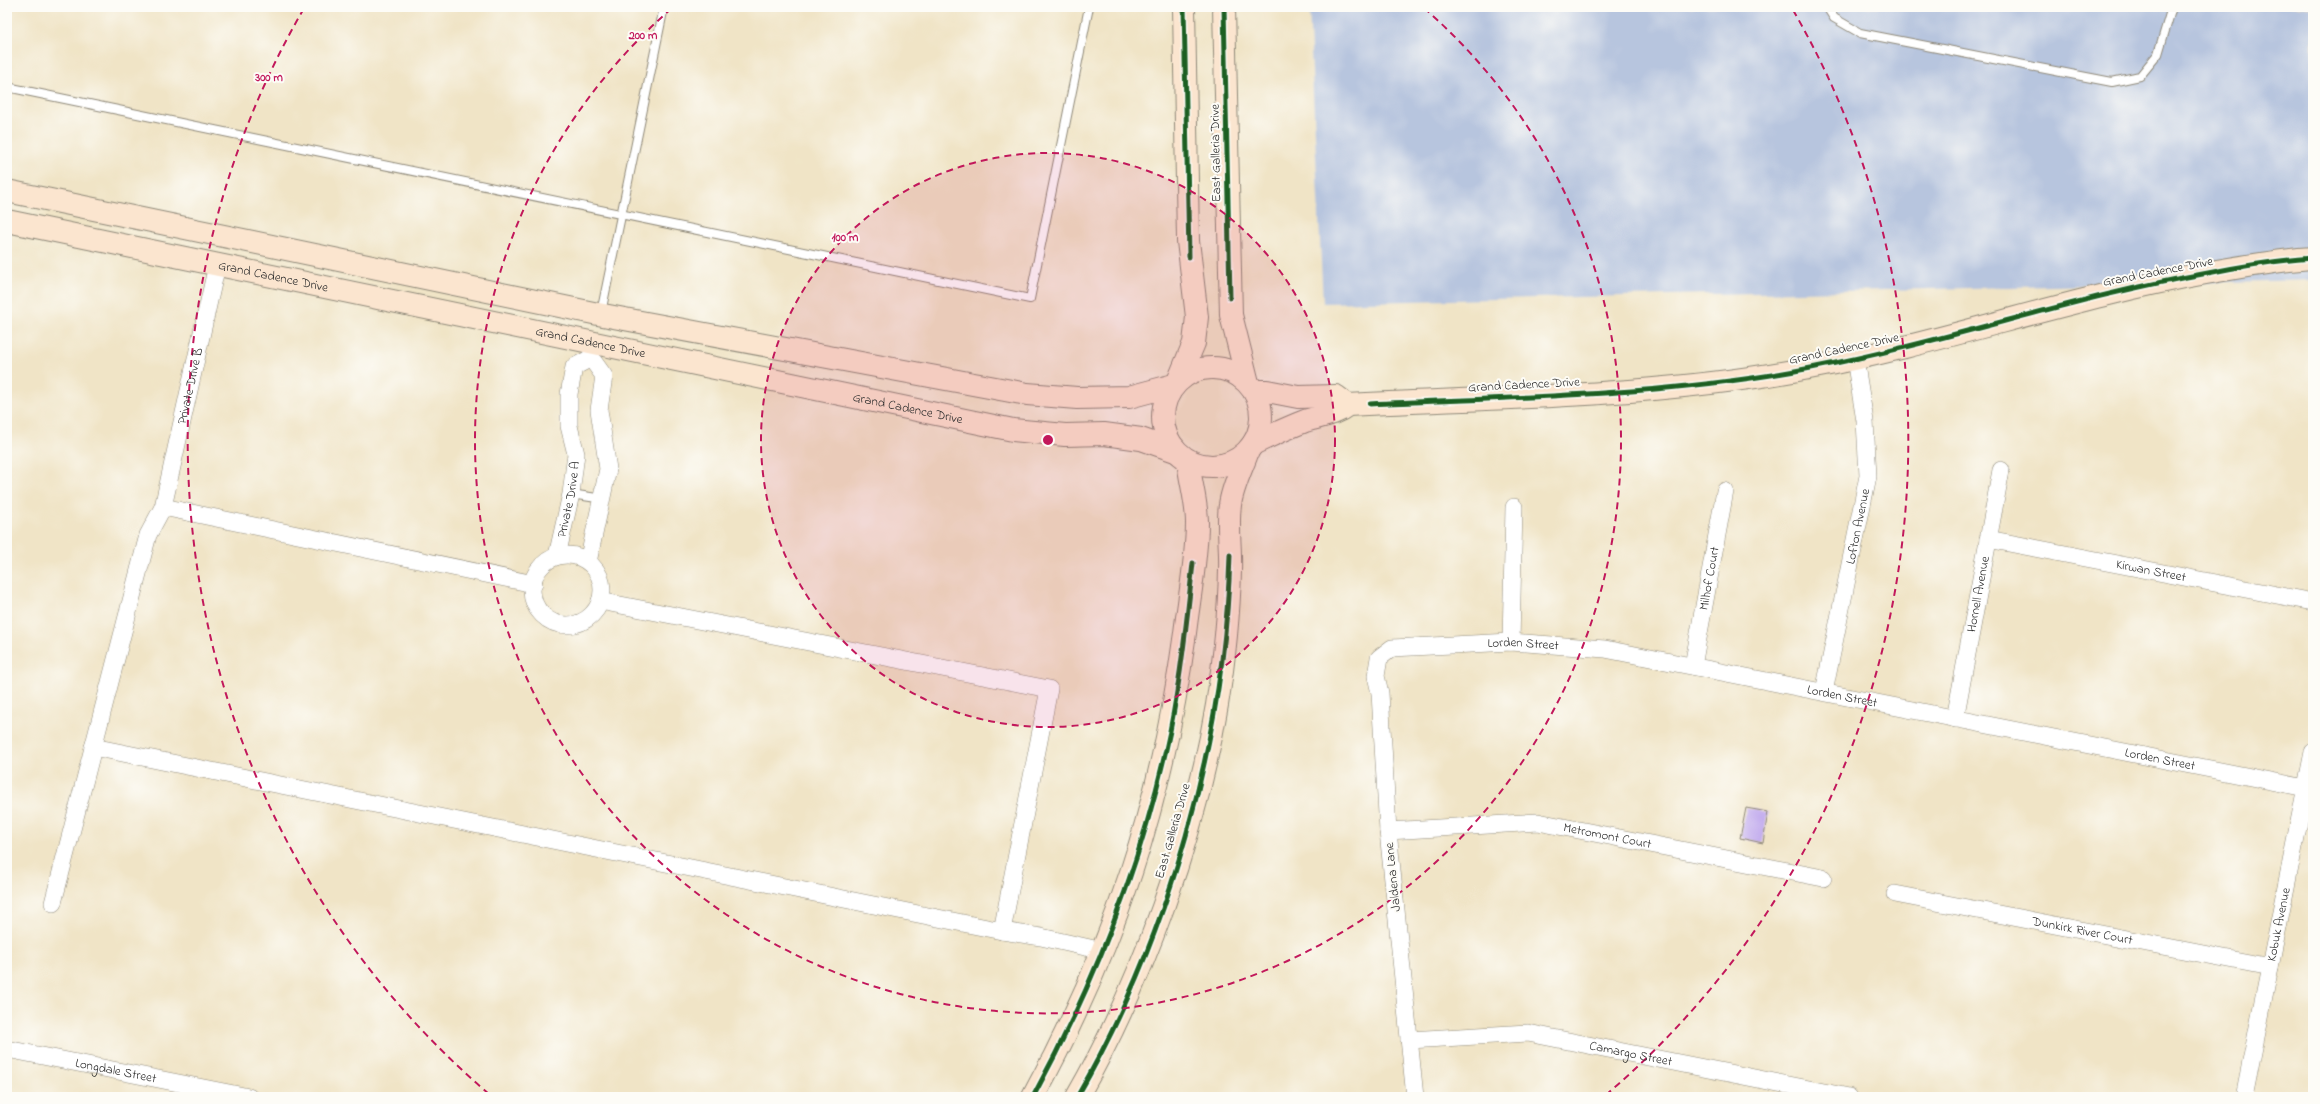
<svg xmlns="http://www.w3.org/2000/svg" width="2320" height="1104" font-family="'Indie Flower',sans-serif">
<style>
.industrial{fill:#b7c5de}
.building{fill:#c2acee}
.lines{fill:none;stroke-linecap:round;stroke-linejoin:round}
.lane-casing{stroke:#8e8878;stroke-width:10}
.street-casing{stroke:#8e8878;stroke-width:18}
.secondary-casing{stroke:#8e8878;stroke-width:24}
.lane{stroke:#fff;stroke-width:8}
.street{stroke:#fff;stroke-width:17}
.secondary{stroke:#fbe5cf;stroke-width:22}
.cycleway-casing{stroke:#fdfcf7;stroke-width:8}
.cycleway{stroke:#1b5e20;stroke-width:5}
.ring{fill:none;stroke:#c2185b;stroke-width:2;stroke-dasharray:7 5}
.labels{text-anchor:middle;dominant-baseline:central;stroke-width:4;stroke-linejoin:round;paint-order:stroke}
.street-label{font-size:13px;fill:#2b2b2b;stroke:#fdfcf7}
.centre{fill:#c2185b;stroke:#fdfcf7;stroke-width:2}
.ring-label{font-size:12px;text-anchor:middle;font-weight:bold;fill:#c2185b;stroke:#fdfcf7;stroke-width:4;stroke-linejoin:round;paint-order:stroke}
</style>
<rect width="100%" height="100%" fill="#fdfcf7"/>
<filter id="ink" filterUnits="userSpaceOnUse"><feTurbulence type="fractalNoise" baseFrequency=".025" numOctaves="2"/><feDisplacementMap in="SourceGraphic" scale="8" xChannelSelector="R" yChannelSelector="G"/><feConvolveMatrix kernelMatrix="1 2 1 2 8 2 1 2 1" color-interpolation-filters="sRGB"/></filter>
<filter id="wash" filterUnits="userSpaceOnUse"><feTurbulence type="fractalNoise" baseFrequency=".012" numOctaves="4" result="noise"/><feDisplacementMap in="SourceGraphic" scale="16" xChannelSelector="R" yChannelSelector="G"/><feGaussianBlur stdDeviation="0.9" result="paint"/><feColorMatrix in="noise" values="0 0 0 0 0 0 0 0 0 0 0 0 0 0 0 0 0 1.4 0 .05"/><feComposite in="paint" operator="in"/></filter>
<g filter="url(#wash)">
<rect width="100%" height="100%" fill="#f0e4c6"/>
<path class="industrial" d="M1309,7H2313V280L1323,303Z"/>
<g id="blocks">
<path class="building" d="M1746,808L1768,812L1763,843L1740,838Z"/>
</g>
</g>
<g filter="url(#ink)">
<use href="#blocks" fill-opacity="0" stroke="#8e8878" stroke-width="1"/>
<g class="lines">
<g class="lane-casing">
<path id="lane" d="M1827,7L1834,18L1860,33L2112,82L2140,76L2158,54L2172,7
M7,87L1030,299L1089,7
M601,313L664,7
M571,494L603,499"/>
</g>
<g class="street-casing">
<g id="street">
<path d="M163,507L534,584"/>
<path id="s1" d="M1988,539L2313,602"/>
<circle cx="567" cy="590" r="35"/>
<path id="s2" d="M557,556L571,494L576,454L569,426V394L574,367L591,358"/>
<path d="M588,562L608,469L599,410L604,376L591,358L594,343"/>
<path d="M1511,642L1514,507"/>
<path id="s3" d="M1693,666L1725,491"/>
<path id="s4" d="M1824,692L1868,476L1865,421L1855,359"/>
<path id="s5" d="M1955,719L2001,470"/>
<path d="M93,747L1002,931L1049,689L600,601"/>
<path id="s6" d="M1388,831L1538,822L1823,878"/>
<path id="s7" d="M1895,894L2270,967"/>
<path id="s8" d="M53,903L148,535L163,507L217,265"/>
<path d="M1002,931L1041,937L1103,951"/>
<path id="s9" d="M1409,1040L1528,1033L1849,1097"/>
<path id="s10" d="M7,1049L249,1097"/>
<path id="s11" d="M1415,1097L1388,831L1380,693L1376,676L1379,658L1392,648L1511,642L1605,649L2306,788"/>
<path id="s12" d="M2244,1097L2313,752"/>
</g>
</g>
<g class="secondary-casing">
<g id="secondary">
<path d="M1224,7L1231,315L1248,383"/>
<path d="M7,191L603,315L1027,394L1077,398L1129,397L1174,385"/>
<path id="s13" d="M7,221L1013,430L1065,435L1104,434L1141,439L1175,451"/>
<circle cx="1212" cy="417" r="49"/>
<path d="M1179,379L1194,343L1197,317L1188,241L1184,7"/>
<path d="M1254,391H1267L1298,397L1336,396L1348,405"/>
<path d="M1253,444C1270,436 1287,428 1305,421C1321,416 1335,415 1348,405C1502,397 1658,397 1809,368C1943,343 2072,297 2206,273C2241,267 2277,260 2313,258"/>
<path d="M1033,1097C1115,946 1162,803 1185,633C1189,599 1197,557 1197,523C1197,502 1190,481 1188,460"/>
<path d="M1077,1097C1142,984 1195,834 1217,705C1224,661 1229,615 1230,570C1231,549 1227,526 1230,505C1232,488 1242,468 1248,451"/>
</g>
</g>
<use href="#lane" class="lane"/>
<use href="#street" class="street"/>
<use href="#secondary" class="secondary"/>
<g class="cycleway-casing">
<path id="cycleway" d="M1184,7L1189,257
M1224,7L1230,298
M1370,404C1517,397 1666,396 1811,368C1945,342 2074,297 2208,273C2243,266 2278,260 2313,258
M1033,1097C1096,981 1143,860 1170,731C1181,676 1187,619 1193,563
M1077,1097C1169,938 1225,739 1230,555"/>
</g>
<use href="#cycleway" class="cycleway"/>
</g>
</g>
<circle cx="1048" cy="440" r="287" fill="#c2185b" fill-opacity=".12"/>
<g class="ring">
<circle cx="1048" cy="440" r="287"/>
<path d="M1424 8A573 573 0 1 1 672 8"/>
<path d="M489 1094A860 860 0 0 1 303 10M1793 10A860 860 0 0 1 1607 1094"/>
</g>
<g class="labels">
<g class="street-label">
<text transform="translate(1216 153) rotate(-91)">East Galleria Drive</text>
<text transform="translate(2158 272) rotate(-11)">Grand Cadence Drive</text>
<text stroke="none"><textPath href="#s13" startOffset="272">Grand Cadence Drive</textPath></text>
<text stroke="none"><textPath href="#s13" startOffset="596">Grand Cadence Drive</textPath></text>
<text transform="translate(1844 349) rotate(-12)">Grand Cadence Drive</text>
<text transform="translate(1524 385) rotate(-3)">Grand Cadence Drive</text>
<text stroke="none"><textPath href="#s8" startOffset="536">Private Drive B</textPath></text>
<text stroke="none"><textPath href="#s13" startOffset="920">Grand Cadence Drive</textPath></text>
<text stroke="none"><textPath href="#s2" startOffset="58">Private Drive A</textPath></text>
<text stroke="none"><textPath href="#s4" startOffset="169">Lofton Avenue</textPath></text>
<text stroke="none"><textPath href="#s1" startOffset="166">Kirwan Street</textPath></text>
<text stroke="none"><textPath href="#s3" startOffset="89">Milhof Court</textPath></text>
<text stroke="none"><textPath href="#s5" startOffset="127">Hornell Avenue</textPath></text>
<text stroke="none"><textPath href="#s11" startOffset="589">Lorden Street</textPath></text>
<text stroke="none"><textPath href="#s11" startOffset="913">Lorden Street</textPath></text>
<text stroke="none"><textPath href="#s11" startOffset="1237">Lorden Street</textPath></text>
<text transform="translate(1173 831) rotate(-74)">East Galleria Drive</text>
<text stroke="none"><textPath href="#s6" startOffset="221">Metromont Court</textPath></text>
<text transform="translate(1393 877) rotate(-96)">Jaldena Lane</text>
<text stroke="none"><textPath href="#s12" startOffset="176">Kobuk Avenue</textPath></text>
<text stroke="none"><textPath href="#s7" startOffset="191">Dunkirk River Court</textPath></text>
<text stroke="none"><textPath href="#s9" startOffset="224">Camargo Street</textPath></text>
<text stroke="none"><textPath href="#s10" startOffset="111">Longdale Street</textPath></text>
</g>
</g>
<circle cx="1048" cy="440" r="6" class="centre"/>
<g class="ring-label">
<text x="643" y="39">200 m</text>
<text x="269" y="81">300 m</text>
<text x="845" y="241">100 m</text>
</g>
<rect width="2320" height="1104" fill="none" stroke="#fdfcf7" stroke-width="24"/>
</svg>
